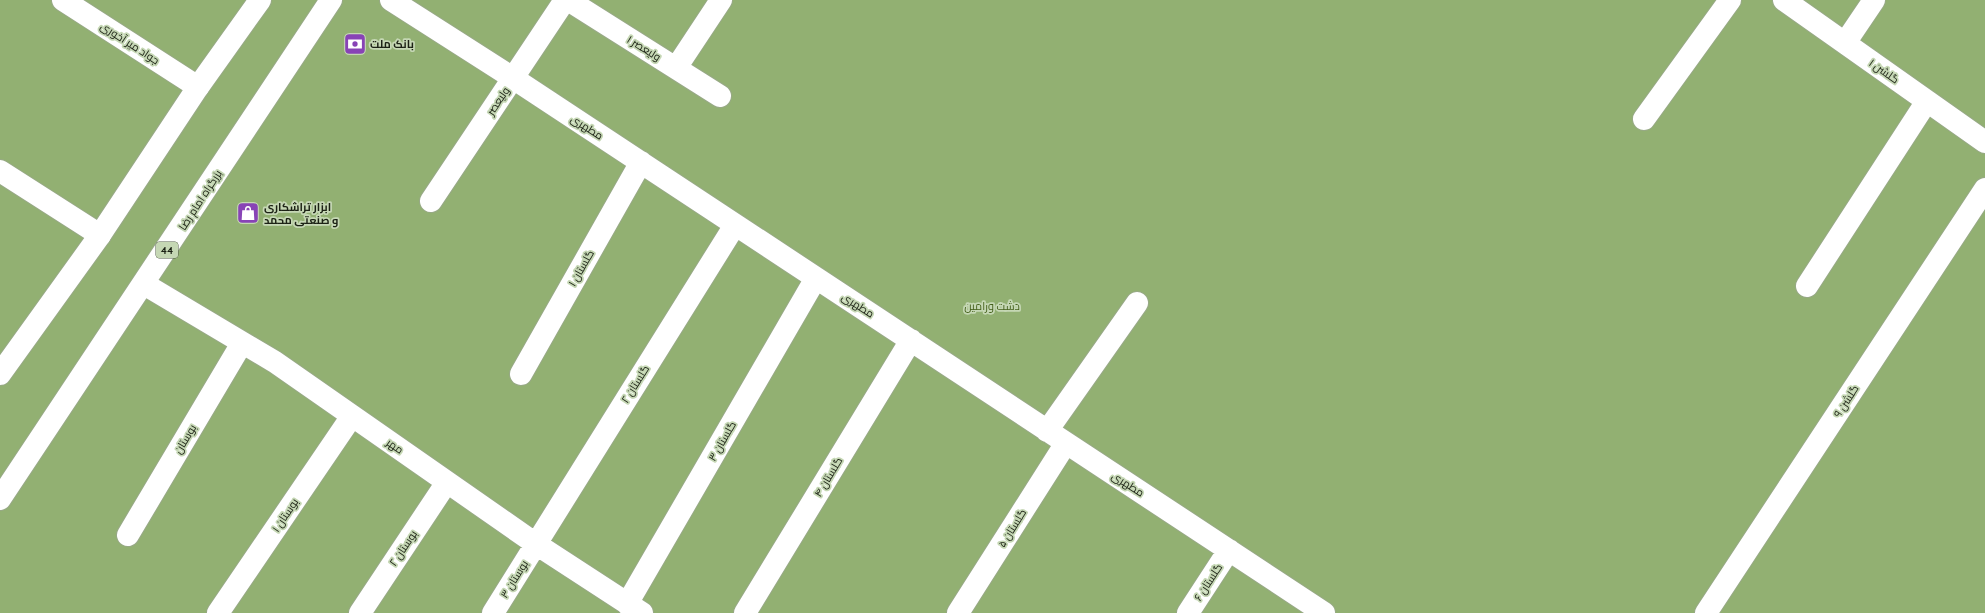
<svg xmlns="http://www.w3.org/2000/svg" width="1985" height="613" font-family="Cabin,Cairo,sans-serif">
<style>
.green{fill:#92b072}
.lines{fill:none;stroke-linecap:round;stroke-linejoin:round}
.street-casing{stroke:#98a987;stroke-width:24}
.secondary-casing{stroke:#98a987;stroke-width:24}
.highway-casing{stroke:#98a987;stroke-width:24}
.street{stroke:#fff;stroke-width:22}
.secondary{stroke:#fff;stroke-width:22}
.highway{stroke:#fff;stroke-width:22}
.labels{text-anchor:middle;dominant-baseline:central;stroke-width:3.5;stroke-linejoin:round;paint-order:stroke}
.shield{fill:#c5d7b4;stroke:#4f5845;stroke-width:1}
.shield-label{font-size:10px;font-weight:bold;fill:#1c2215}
.street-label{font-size:11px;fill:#1c2215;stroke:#c5d7b4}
.poi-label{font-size:11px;font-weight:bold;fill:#1c2215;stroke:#c5d7b4;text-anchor:start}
.park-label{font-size:11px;fill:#435f1a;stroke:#c5d7b4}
</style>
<rect width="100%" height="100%" fill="#c5d7b4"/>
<path class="green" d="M0,0H1985V613H0Z"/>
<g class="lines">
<g class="street-casing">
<path id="street" d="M391,0L513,78L1324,613
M568,0L720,96
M1784,0L1985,142
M1845,43L1874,0
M676,68L721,0
M1644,119L1730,0
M0,171L100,235
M144,284L275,362L536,544L642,613
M1807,286L1927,101
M521,374L641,162
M1047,431L1137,303
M128,535L242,343
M627,604L816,278
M218,613L352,416
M360,613L447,482
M493,613L735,225
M745,613L911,340
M958,613L1066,443
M1188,613L1229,550
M1706,613L1985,189"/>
</g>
<g class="secondary-casing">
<path id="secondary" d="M63,0L198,87
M431,201L565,0"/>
</g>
<g class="highway-casing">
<path id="highway" d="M0,374L100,235L198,87L260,0
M0,499L331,0"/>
</g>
<use href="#street" class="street"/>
<use href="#secondary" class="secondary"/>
<use href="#highway" class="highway"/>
</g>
<defs>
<g id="bank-square" transform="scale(1.15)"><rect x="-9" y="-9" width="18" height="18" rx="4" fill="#8843b6" stroke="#c5d7b4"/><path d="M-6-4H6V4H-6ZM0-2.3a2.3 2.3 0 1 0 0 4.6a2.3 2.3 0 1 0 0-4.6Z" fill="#fff"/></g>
<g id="shop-square" transform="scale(1.15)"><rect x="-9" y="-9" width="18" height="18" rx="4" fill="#8843b6" stroke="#c5d7b4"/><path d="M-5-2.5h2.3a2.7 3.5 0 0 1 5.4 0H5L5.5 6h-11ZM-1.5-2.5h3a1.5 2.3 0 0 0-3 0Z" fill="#fff"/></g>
</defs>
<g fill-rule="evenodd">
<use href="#bank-square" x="355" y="44"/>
<use href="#shop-square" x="248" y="213"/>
</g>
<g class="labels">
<rect class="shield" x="156" y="242" width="22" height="16" rx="3"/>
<g class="shield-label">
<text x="167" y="250">44</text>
</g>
<g class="street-label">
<text transform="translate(130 43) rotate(33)">جواد میر آخوری</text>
<text transform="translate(644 48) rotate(32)">ولیعصر ۱</text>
<text transform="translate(1884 71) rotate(35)">گلشن ۱</text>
<text transform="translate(498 101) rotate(-56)">ولیعصر</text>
<text transform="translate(587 127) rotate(33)">مطهری</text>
<text transform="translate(200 200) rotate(-57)">بزرگراه امام رضا</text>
<text transform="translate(581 268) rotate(-60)">گلستان ۱</text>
<text transform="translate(858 305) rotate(33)">مطهری</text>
<text transform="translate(635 384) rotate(-58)">گلستان ۲</text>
<text transform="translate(1846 401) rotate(-57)">گلشن ۹</text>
<text transform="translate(185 439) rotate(-59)">بوستان</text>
<text transform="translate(722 441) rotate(-60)">گلستان ۳</text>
<text transform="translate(395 446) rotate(35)">مهر</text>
<text transform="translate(828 477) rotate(-59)">گلستان ۴</text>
<text transform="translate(1128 484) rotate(33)">مطهری</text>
<text transform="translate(285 515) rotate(-56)">بوستان ۱</text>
<text transform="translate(1012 528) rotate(-58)">گلستان ۵</text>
<text transform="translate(403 548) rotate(-56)">بوستان ۲</text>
<text transform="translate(514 579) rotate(-58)">بوستان ۳</text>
<text transform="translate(1208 582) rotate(-57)">گلستان ۶</text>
</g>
<g class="poi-label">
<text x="370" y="44">بانک ملت</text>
<text x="264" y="207">ابزار تراشکاری<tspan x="264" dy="13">و صنعتی محمد</tspan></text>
</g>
<g class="park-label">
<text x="992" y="306">دشت ورامین</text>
</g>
</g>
</svg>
